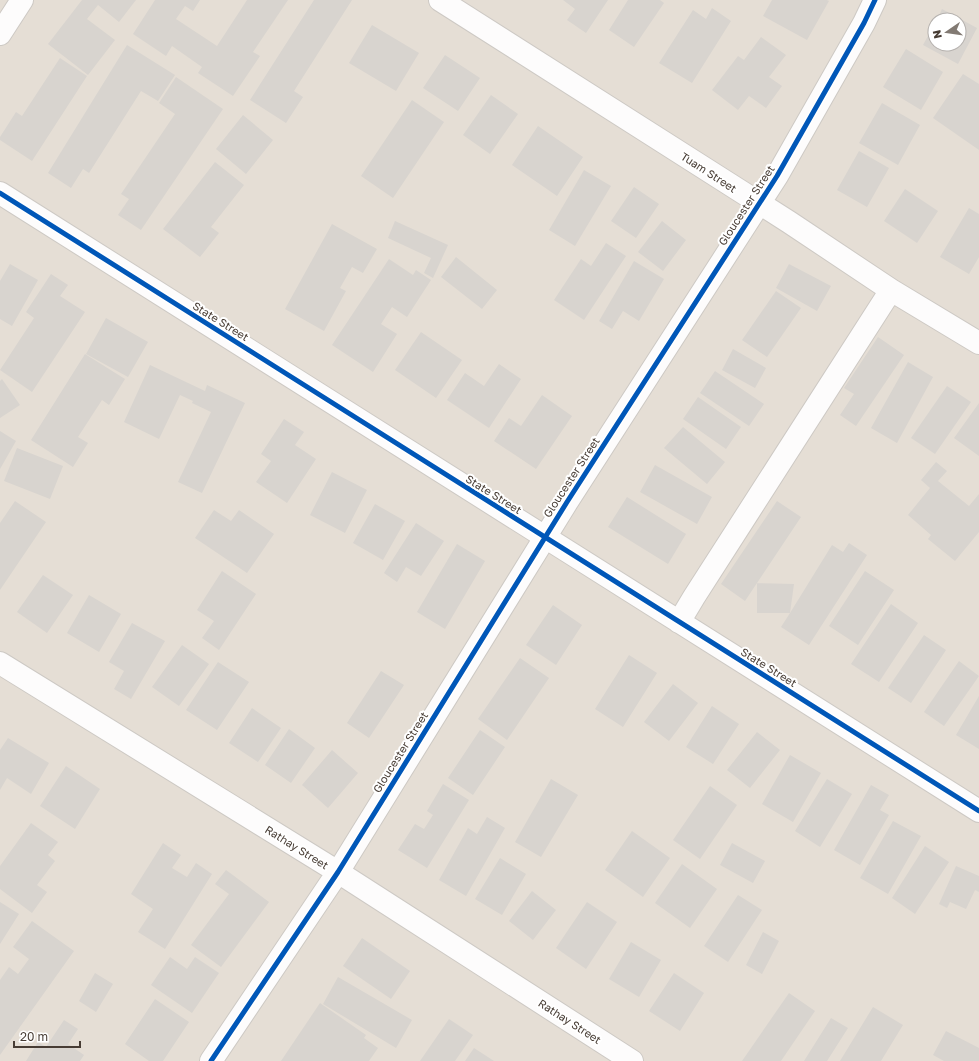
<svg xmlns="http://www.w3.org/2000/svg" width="979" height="1061" font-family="'Golos Text',sans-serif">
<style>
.residential{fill:#e5ded5;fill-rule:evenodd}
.building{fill:#d8d4cf}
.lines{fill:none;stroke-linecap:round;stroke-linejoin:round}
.minor-casing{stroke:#cdc9c4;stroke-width:24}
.minor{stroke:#fdfcfc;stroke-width:22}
.cycleway-casing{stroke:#fff;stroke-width:8}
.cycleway{stroke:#0057b8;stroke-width:5}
.labels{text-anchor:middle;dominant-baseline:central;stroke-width:4;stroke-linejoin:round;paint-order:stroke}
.street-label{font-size:11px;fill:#473c34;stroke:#fff}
</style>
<rect width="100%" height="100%" fill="#f0ede8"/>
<path class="residential" d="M0,0H979V1061H0ZM935,20H959V44H935Z"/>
<path class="building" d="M82,0H136L119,22L98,5L87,19L115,40L88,75L48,44Z
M155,0H200L193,11L185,6L176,19L217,46L247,0H288L253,52L260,56L233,96L198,73L202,67L172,46L166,56L133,34Z
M314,0H352L294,91L303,97L286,123L250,100Z
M563,0H608L586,33L567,20L575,9Z
M628,0H660L664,3L634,47L609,30Z
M772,0H827L829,1L807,40L763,16Z
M712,8L731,21L692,83L659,63L693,10L706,19Z
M942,9L977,28L958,64L923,45L935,23V44H959V20H937Z
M372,25L419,53L396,91L349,63Z
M761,37L786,55L769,77L782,86L766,108L749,96L738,110L712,90L738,56L744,60Z
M127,45L175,75L158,101L141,91L89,173L83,169L71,188L48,173Z
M906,49L943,72L921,110L883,87Z
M445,55L480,78L458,111L423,88Z
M60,58L87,76L32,161L0,140V137L16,112L22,116Z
M963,74L979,84V150L933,118Z
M176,77L223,109L141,230L118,215L129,199L121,194L175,114L159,103Z
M491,95L518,114L490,154L463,135Z
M412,100L444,122L393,198L361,176Z
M882,103L920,125L898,165L859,143Z
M243,115L273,140L246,174L216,149Z
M538,126L583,157L557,196L512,165Z
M859,151L889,168L867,207L837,190Z
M215,162L244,185L211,227L219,233L200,257L163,229Z
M584,170L611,186L575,246L549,230Z
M634,187L659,204L636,238L611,221Z
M905,189L938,211L917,243L884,221Z
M969,208L979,214V257L969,274L940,257Z
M395,221L448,245L433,278L424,273L431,258L388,238Z
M662,221L686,240L663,271L638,252Z
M332,224L377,249L363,273L352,267L340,288L346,291L324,331L285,309Z
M606,243L626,256L584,320L554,300L581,259L591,266Z
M456,257L497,290L482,309L441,277Z
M389,259L413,275L416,270L431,280L407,317L392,307L381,324L397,334L373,372L332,345Z
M634,261L664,279L639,321L623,311L612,329L599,321Z
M10,264L38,280L12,326L0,319V281Z
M789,264L831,286L817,311L776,288Z
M51,274L68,285L60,296L85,312L32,392L0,370L34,318L26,312Z
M776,291L801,308L767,357L742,340Z
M106,318L148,342L128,377L86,354Z
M421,332L462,360L436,398L395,370Z
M878,337L904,355L856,426L840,415L854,394L844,388Z
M733,349L766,368L755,388L722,370Z
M85,354L125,379L109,405L102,400L78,437L88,443L73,467L31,440Z
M908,362L933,377L897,443L871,428Z
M499,364L521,379L489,428L447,400L465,373L484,386Z
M150,365L205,391L207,385L245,403L202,493L178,482L211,412L192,403L193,401L180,395L159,439L124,422Z
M715,371L764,404L749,426L700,393Z
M2,379L20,405L0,418V381Z
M947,386L971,402L935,454L911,438Z
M542,395L572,416L536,469L494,441L509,418L521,426Z
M698,397L741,427L726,449L683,419Z
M979,403V456L954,438Z
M284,419L304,432L295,445L316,459L287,503L256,482L271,461L261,454Z
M683,427L725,462L707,484L664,448Z
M0,431L16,441L0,469Z
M17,448L63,466L50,499L4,481Z
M936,462L947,471L938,481L969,506L979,494V532L955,561L928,539L931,535L908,515L930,488L921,480Z
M655,465L712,497L697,524L640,492Z
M332,472L367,490L345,533L310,515Z
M627,497L686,534L668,564L608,527Z
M15,501L46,522L0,590V523Z
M777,501L801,517L745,601L721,584Z
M375,504L405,521L383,560L353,543Z
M214,510L231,521L239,510L274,534L247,573L195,538Z
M416,523L444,541L421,576L406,567L397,582L384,573Z
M849,543L867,555L809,645L781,627L790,613H757V583L794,584L790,613L832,545L843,552Z
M457,544L485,561L445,629L417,612Z
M222,571L256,594L219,650L202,638L214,621L197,610Z
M865,571L894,590L858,645L829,626Z
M43,575L73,595L47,633L17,612Z
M89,595L121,614L99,652L67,633Z
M891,604L918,623L879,682L851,664Z
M553,605L582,625L556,665L526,645Z
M132,623L165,641L131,699L114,689L124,671L109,662Z
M924,635L946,650L911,703L888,688Z
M182,645L209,664L179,706L152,687Z
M629,655L657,673L623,727L595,709Z
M520,658L549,678L507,740L478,719Z
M959,661L979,676L944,726L924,712Z
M218,662L249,682L217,730L186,710Z
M381,671L404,685L369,738L347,723Z
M673,684L698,703L669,741L644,722Z
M979,696V749L956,735Z
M712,706L739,724L713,764L686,747Z
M252,708L281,728L258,762L229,743Z
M289,729L315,748L291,783L265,765Z
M480,730L505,747L473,795L448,778Z
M757,732L780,750L750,788L727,770Z
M8,738L49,763L31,794L7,778L0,790V750Z
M332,750L358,773L328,808L302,785Z
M790,755L821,773L793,822L762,804Z
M66,766L100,789L75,829L40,806Z
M551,779L578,795L541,857L515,842Z
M827,779L852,794L820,847L795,831Z
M443,784L469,800L427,868L398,850L415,824L424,829L433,815L427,811Z
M871,785L889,795L880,810L889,815L860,865L834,850Z
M710,786L737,805L700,859L673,840Z
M487,817L505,828L466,896L439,880L468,828L477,834Z
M893,821L921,836L888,894L860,878Z
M31,823L58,842L48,855L55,861L37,885L47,892L32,913L0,889V866Z
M632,831L670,858L643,897L605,870Z
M163,843L181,855L172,868L187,877L196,863L212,874L165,949L138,932L153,909L131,894Z
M732,843L765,861L753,883L720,865Z
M925,846L949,862L915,914L892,898Z
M500,858L526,874L502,915L475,899Z
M682,864L717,889L690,928L655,903Z
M956,866L979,876V892L975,890L966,909L950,902L947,908L939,904Z
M226,870L269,902L221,967L191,945L229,894L215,884Z
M532,891L556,910L533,940L509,921Z
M738,895L762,910L728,962L704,946Z
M0,902L19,914L0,944Z
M587,902L617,922L586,969L556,948Z
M32,921L74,951L0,1055V980L9,967L18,974L29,959L13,947Z
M763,932L779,941L762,974L746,965Z
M362,938L410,971L391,999L343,966Z
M631,942L661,960L639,997L609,979Z
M170,957L187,969L195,957L219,973L192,1013L151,985Z
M95,973L113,984L96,1012L79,1001Z
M674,973L704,993L680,1031L649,1011Z
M338,977L412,1020L396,1048L323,1004Z
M789,993L815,1011L781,1061H742Z
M155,999L189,1022L163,1061H149L125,1044Z
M320,1003L366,1035L364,1038L378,1048L369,1061H281Z
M873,1007L903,1025L881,1061H840Z
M831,1018L848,1028L827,1061H804Z
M449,1019L473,1035L455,1061H420Z
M64,1020L78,1029L68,1044L84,1055L80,1061H26L38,1042L46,1047Z
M946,1031L979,1048V1061H944L933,1055Z
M474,1048L494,1061H465Z"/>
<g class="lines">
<g class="minor-casing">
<path id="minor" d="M440,0L789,222L891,290L979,343
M0,34L22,0
M0,193L979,811
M679,622L694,597L891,290
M0,663L338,872L632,1061
M211,1061L338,872L567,502L777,176L864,23L875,0"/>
</g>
<use href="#minor" class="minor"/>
<g class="cycleway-casing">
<path id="cycleway" d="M0,193L979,811
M211,1061L338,872L567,502L777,176L864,23L875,0"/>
</g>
<use href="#cycleway" class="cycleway"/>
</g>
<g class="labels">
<g class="street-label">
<text transform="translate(709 172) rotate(33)">Tuam Street</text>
<text transform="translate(746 205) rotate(-57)">Gloucester Street</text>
<text transform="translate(221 321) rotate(32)">State Street</text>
<text transform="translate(571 477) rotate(-57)">Gloucester Street</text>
<text transform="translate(494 494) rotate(32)">State Street</text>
<text transform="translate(769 667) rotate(32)">State Street</text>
<text transform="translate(400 752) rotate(-58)">Gloucester Street</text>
<text transform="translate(297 847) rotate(32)">Rathay Street</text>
<text transform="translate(570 1021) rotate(33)">Rathay Street</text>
</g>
</g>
<g transform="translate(947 32) rotate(257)"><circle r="19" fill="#ffffff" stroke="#b5b1ae"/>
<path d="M0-3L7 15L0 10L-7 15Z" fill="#827a73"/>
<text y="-6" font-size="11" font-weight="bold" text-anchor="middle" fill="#473c34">N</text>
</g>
<path d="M14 1041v6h66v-6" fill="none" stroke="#473c34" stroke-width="2"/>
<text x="20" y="1041" font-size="12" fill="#473c34" stroke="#ffffff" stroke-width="3" paint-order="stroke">20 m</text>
</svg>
